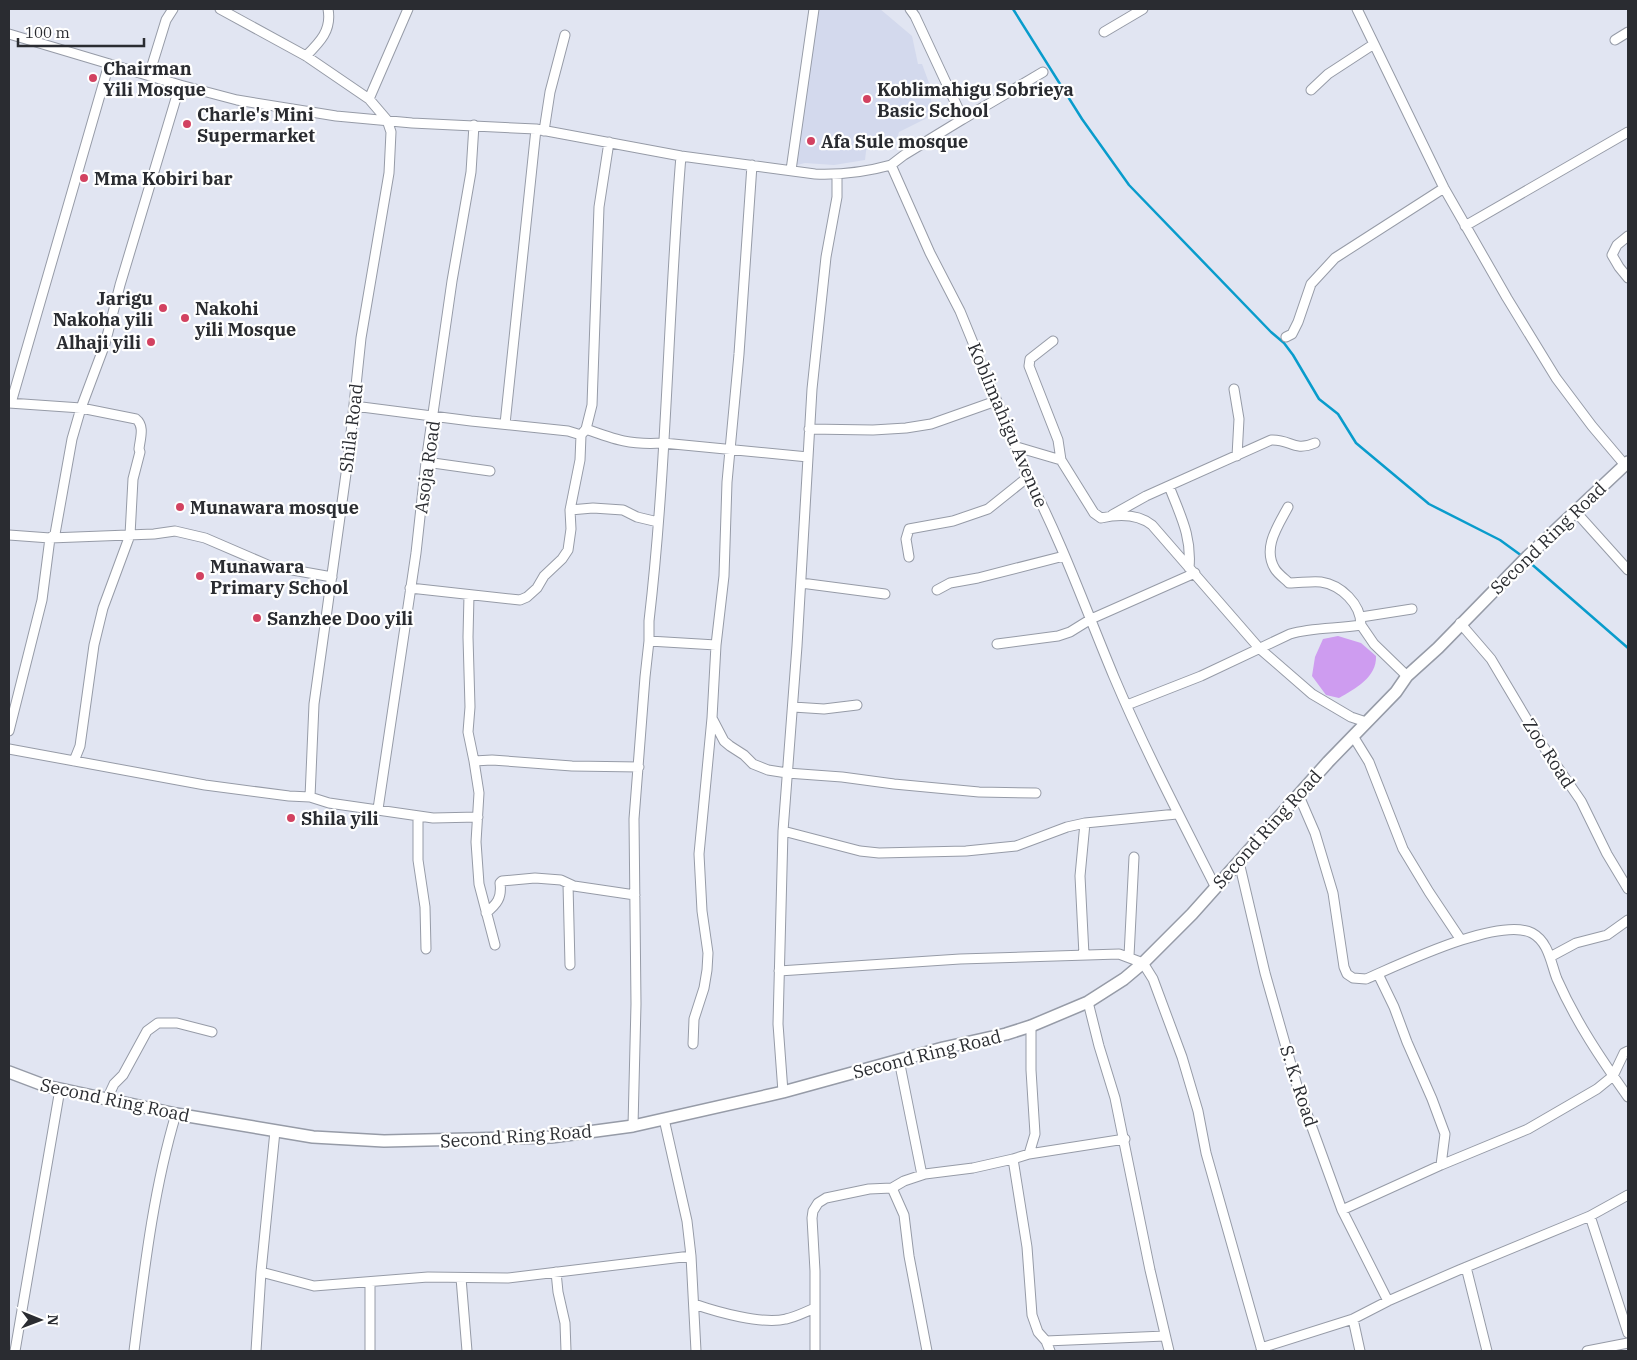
<svg xmlns="http://www.w3.org/2000/svg" width="1637" height="1360" font-family="'IBM Plex Serif',serif">
<style>
.built{fill:#d3d9ed}
.forest{fill:#ce9cf0}
.lines{fill:none;stroke-linecap:round;stroke-linejoin:round}
.stream{stroke:#099ccc;stroke-width:2.5}
.street-casing{stroke:#969ba7;stroke-width:11}
.secondary-casing{stroke:#969ba7;stroke-width:14}
.street{stroke:#fff;stroke-width:9}
.secondary{stroke:#fff;stroke-width:11}
.poi-dot{fill:#d24261;stroke:#fff;stroke-width:2}
.labels{text-anchor:middle;dominant-baseline:central;stroke-width:4.5;stroke-linejoin:round;paint-order:stroke}
.poi-label{font-size:18px;font-weight:bold;fill:#2a2c31;stroke:#fff;text-anchor:start}
.street-label{font-size:18px;fill:#2a2c31;stroke:#fff}
</style>
<rect width="100%" height="100%" fill="#e1e5f2"/>
<path class="built" d="M817,9H880L912,36L918,64H922L929,83L933,115L899,132L897,139L867,143L865,160L834,165L805,163L797,165L801,115Z"/>
<path class="forest" d="M1338,636L1361,643L1376,656C1377,677 1355,689 1339,698L1326,695L1312,676L1315,657L1323,639Z"/>
<g class="lines">
<path class="stream" d="M1013,9L1082,119L1129,185L1271,332L1284,343L1293,355L1319,399L1338,414L1356,443L1429,504L1500,540L1522,556
M1528,561L1628,648"/>
<g class="street-casing">
<path id="street" d="M220,9L306,56L369,99L387,120L391,132L389,173L361,338L349,452L314,704L310,797
M910,9L915,16L963,119L904,155L891,165L930,253L960,311L1028,477C1062,542 1086,610 1114,677C1144,748 1180,817 1215,886
M1357,9L1444,188L1507,298L1556,378L1592,426L1625,465
M1104,32L1143,9
M9,34L180,85L237,100L336,116L412,123L536,129L681,156L815,174C841,175 866,172 891,165
M1615,40L1628,32
M306,56C320,42 332,30 328,9
M149,75L166,20L173,9
M1311,90L1328,74L1374,44
M369,99L408,9
M963,119L1043,72
M544,131L550,92L565,35
M791,170L814,9
M1465,226L1628,132
M1628,236L1617,245L1612,255L1619,267L1628,278
M1286,337L1292,334L1298,322L1311,284L1335,258L1444,188
M1053,341L1030,359L1029,366L1058,440L1061,460L1094,513L1101,518C1119,514 1138,514 1152,525L1259,648L1312,694L1351,717L1366,722
M1234,389L1239,419L1237,456
M9,403L81,408L136,419C145,426 140,439 139,449L140,452L133,479L130,535L103,608L94,645L80,746L74,761
M11,403L109,64
M354,406L471,421L568,431L581,435
M505,424L536,129
M586,429C616,440 630,445 663,443L808,457
M809,429L873,430L906,428L931,424L996,401
M1017,447L1061,460
M426,462L490,471
M1169,486C1180,515 1192,536 1189,568
M1288,507C1278,526 1262,548 1275,569C1278,574 1285,579 1289,583C1300,583 1311,581 1321,582C1341,585 1361,604 1361,625
M570,510L593,508L623,510L637,517L658,522
M1575,511L1628,570
M1112,515L1146,496L1271,440C1291,439 1293,452 1315,443
M9,535L50,538L154,534L175,531L205,538L270,566L332,577
M909,557L906,539L909,529L953,521L988,509L1028,477
M801,583L885,594
M410,588L520,600L527,597L537,588L544,576L562,559L568,550L571,529L570,510L580,460L581,435L586,429L592,405L599,207L609,142
M937,590L950,583L978,578L1064,556
M469,595L468,637L470,707L468,732L474,761
M1361,617L1412,609
M1460,623L1491,659L1541,743L1581,801L1607,854L1628,889
M649,641L716,645
M997,644L1058,636L1070,632L1091,619L1195,573
M1127,705L1201,676L1290,634C1313,627 1337,629 1361,625L1374,644L1407,676
M793,707L824,709L857,705
M712,718L724,741L730,746L744,755L753,764L768,770L787,773L842,777L894,784L979,792L1036,793
M9,731L42,600L50,538L55,534L72,439L81,408L105,344L120,285L180,85
M1353,736L1369,762L1403,849L1429,892L1461,940
M9,749L205,785L289,796L310,797L329,803L433,818L478,817
M1299,796L1315,833L1333,893L1344,967L1347,974L1353,978L1366,979C1399,965 1499,916 1532,933C1549,942 1551,964 1557,979C1576,1022 1601,1059 1628,1097
M378,809L416,553L426,462L452,281L471,172L474,125
M418,816V860L425,907L426,949
M783,831L860,851L879,853L966,851L1016,846L1067,827L1085,823L1177,814
M1239,862L1265,973L1298,1089L1342,1210L1388,1301
M568,884L570,965
M486,913C497,904 502,898 500,883L502,881L535,878L561,880L574,886L635,895
M495,945L479,884L476,842L479,793L474,761L492,760L572,766L639,767
M1084,955L1080,876L1085,823
M1129,956L1134,857
M1550,957L1576,943L1607,935L1628,920
M779,971L960,959L1119,954L1143,963L1153,979L1182,1057L1198,1111L1206,1153L1262,1351
M1378,974L1394,1007L1407,1042L1432,1099L1445,1134L1441,1165
M1088,1002L1099,1046L1115,1098L1150,1270L1169,1351
M1031,1026V1070L1035,1134L1029,1154L1013,1159L1027,1247L1032,1315L1038,1332L1046,1341L1050,1351
M693,1044L694,1019L704,988L707,970L708,953L702,911L699,854L712,718L716,645L724,576L727,482L739,354L752,165
M899,1060L922,1175
M783,1092L778,1024L783,831L797,646L812,389L826,257L837,197V175
M107,1099L114,1084L123,1075L147,1031L158,1023H177L212,1032
M664,1119L687,1221L691,1256L696,1351
M633,1126L636,1004L634,819L645,677L649,641V621C667,467 668,311 681,156
M1029,1154L1125,1139
M892,1188L904,1215L909,1256L927,1351
M1342,1210L1441,1165L1528,1129L1597,1089L1613,1076L1624,1053L1628,1051
M1590,1216L1628,1333
M1466,1267L1487,1351
M261,1272L314,1286L428,1277L508,1278L691,1256
M556,1272L558,1292L565,1323L566,1351
M461,1278L467,1351
M694,1304C717,1312 763,1325 786,1319C796,1317 805,1312 815,1308
M1353,1319L1360,1351
M1046,1341L1165,1336
M1261,1348L1353,1319L1388,1301L1459,1270L1590,1216L1628,1195
M15,1351L60,1089
M134,1351C144,1272 153,1191 176,1114
M256,1351L261,1272L275,1131
M370,1351V1282
M815,1351V1271L812,1218L813,1211L818,1203L826,1198L869,1189L892,1188L904,1181L925,1174L973,1168L1013,1159
M1587,1351L1628,1343"/>
</g>
<g class="secondary-casing">
<path id="secondary" d="M9,1072L46,1086L176,1114L313,1137L384,1141L551,1137L633,1126L783,1092L943,1048L1006,1034L1031,1026L1088,1002L1124,979L1143,963L1192,914L1328,762L1396,692L1407,676L1438,648L1528,556L1628,462"/>
</g>
<use href="#street" class="street"/>
<use href="#secondary" class="secondary"/>
</g>
<g class="poi-dot">
<circle cx="93" cy="78" r="5"/>
<circle cx="867" cy="99" r="5"/>
<circle cx="187" cy="124" r="5"/>
<circle cx="811" cy="141" r="5"/>
<circle cx="84" cy="178" r="5"/>
<circle cx="163" cy="308" r="5"/>
<circle cx="185" cy="318" r="5"/>
<circle cx="151" cy="342" r="5"/>
<circle cx="180" cy="507" r="5"/>
<circle cx="200" cy="576" r="5"/>
<circle cx="257" cy="618" r="5"/>
<circle cx="291" cy="818" r="5"/>
</g>
<g class="labels">
<g class="poi-label">
<text x="103" y="68">Chairman<tspan x="103" dy="21">Yili Mosque</tspan></text>
<text x="877" y="89">Koblimahigu Sobrieya<tspan x="877" dy="21">Basic School</tspan></text>
<text x="197" y="114">Charle's Mini<tspan x="197" dy="21">Supermarket</tspan></text>
<text x="821" y="141">Afa Sule mosque</text>
<text x="94" y="178">Mma Kobiri bar</text>
<text x="153" y="298" text-anchor="end">Jarigu<tspan x="153" dy="21">Nakoha yili</tspan></text>
<text x="195" y="308">Nakohi<tspan x="195" dy="21">yili Mosque</tspan></text>
<text x="141" y="342" text-anchor="end">Alhaji yili</text>
<text x="190" y="507">Munawara mosque</text>
<text x="210" y="566">Munawara<tspan x="210" dy="21">Primary School</tspan></text>
<text x="267" y="618">Sanzhee Doo yili</text>
<text x="301" y="818">Shila yili</text>
</g>
<g class="street-label">
<text transform="translate(1008 425) rotate(67)">Koblimahigu Avenue</text>
<text transform="translate(351 428) rotate(-83)">Shila Road</text>
<text transform="translate(427 467) rotate(-82)">Asoja Road</text>
<text transform="translate(1548 538) rotate(-44)">Second Ring Road</text>
<text transform="translate(1549 753) rotate(57)">Zoo Road</text>
<text transform="translate(1267 829) rotate(-48)">Second Ring Road</text>
<text transform="translate(927 1054) rotate(-14)">Second Ring Road</text>
<text transform="translate(1299 1086) rotate(72)">S. K. Road</text>
<text transform="translate(115 1100) rotate(12)">Second Ring Road</text>
<text transform="translate(516 1136) rotate(-4)">Second Ring Road</text>
</g>
</g>
<rect width="1637" height="1360" fill="none" stroke="#2a2c31" stroke-width="20"/>
<g transform="translate(40 1320) rotate(91)" stroke="#ffffff" stroke-width="4" paint-order="stroke">
<path d="M0-4L9 19L0 12L-9 19Z" fill="#2a2c31"/>
<text y="-8" font-size="14" font-weight="bold" text-anchor="middle" fill="#2a2c31">N</text>
</g>
<path d="M18 38v8h126v-8" fill="none" stroke="#2a2c31" stroke-width="2.5"/>
<text x="25" y="38" font-size="15" fill="#2a2c31" stroke="#ffffff" stroke-width="4" paint-order="stroke">100 m</text>
</svg>
